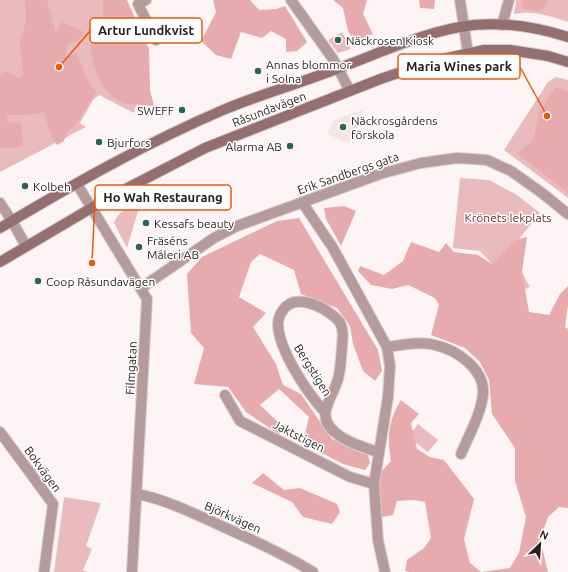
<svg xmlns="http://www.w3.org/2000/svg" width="568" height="572" font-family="Ubuntu,sans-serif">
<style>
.built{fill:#f7e6e6}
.green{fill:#eabbbc}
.forest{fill:#e8abad}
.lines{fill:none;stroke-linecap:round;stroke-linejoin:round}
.street-casing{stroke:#d6cece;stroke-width:12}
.secondary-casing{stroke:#d6cece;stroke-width:12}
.street{stroke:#b69b9c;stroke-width:10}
.secondary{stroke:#956f70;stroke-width:10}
.poi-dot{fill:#29654f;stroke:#fff;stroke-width:1.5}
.labels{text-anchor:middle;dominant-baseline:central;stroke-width:3;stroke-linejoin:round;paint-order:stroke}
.poi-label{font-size:12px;fill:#261f1f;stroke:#fff;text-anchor:start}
.street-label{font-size:12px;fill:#261f1f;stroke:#fff}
.park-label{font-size:12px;fill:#712831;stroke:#fff}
.leader{fill:none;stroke:#e8590c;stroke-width:1.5}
.callout-dot{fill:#e8590c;stroke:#fff;stroke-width:1.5}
.callout{fill:#fff;stroke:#e8590c;stroke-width:1.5}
.callout-label{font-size:13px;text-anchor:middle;font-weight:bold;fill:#261f1f}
</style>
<rect width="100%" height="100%" fill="#fdf5f5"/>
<path class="built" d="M364,109L349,144L327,134L334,120Z"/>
<path class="green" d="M0,0H112L146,65L134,113L99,95L93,100L80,123L86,127L0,172Z
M516,0H568V22C551,16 532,10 514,14Z
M342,32L351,49L338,53L328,40Z
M556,77L568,80V198L504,150L548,82Z
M460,178L489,180L517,195L540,213L510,250L530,287L507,297L492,264L480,251L453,248Z
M141,201L127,248L114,223C118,211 130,207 141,201Z
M418,424L438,440L428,452L408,437Z
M64,497L101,503L86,546L92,549L83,570L88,572H54Z"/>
<path class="forest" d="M25,0H47L56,33L62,22L82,31L83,35L80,39L68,44L65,58L77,53L87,79L96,92L76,125L67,132L64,141L57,145L51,136L44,112L28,115H7V121L21,124L23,146L5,149L0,147V74L7,71L20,79L23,74L20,41L26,21Z
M103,0H127L149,49L150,90L154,106C145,105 136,105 128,104C101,97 93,69 90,45L103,26Z
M213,0H250L259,10L276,9L285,6L307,42L297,51L286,52V39L271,31L262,38L241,32L231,59L216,55L201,41L216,12Z
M333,0H367L363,14L373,34L355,42L348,31L343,8Z
M419,0H435L434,9L420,8Z
M521,0H548L545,8L538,11L523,9Z
M555,87L568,91V193L517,153L533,140L539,113Z
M344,206L356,211L341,246L326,219L324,208Z
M299,218L378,350L382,371L375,381L363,371L353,344L350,326L337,308L301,294L294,270L260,254L251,262L239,297L266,313L253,327L276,364L283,385L301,394L332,439L368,455L370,463L365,470L343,464L303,443L309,417L279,389L260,405L278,422L280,435L246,412L228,387L194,384L204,348L191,333L187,274L202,257L277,221Z
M527,237L522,272L529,312L549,315L560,294L568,286V305L565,327L568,329V508L559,507L548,517L540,539L548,572H410L405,571L407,560L424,548L431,538L425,502L414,500L397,501L393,515L382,517L378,475L391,461C387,437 388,421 401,400L419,414L411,423L417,449L430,457L444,460L474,499L464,539L470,563L481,572L510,568L519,553L526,517L515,481V448L492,414L489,380L480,362L465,348L431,335L439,305L435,298L408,285L392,289L371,285L358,271L360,266L384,275L403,261L411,242L439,252L446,243L454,252L478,255L492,264L515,240Z
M263,473L284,490L300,488L337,504L340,512L332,524L303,517L292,502L252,483Z"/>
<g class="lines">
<g class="street-casing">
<path id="street" d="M146,0L138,4L156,40
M291,0L333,59L350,91
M460,0L468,54
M502,25L509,0
M77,184L147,299L132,572
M302,202L333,248L387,347L390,366L388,397L374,484L378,540L385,572
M0,203L12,221L26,246
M141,288L214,238L237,226L380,174L421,163L457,158L487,160L511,171L542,193L568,214
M387,347C402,345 420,341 435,345C457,350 485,369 483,394C481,414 469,435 461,454
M225,395L240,421L350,477L374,484
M325,412C307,393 279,350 278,325C278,320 280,314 283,310C295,292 325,307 338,320C344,327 343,337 342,346C341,357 341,368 338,379C335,390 328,400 326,410C320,435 362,447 378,452
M0,432L53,504L44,572
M138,494C166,500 191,512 217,524C250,539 282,553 313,572"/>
</g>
<g class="secondary-casing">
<path id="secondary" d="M0,228C72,185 146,143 223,110C261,94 301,83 339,68C380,53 431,29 474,25C505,22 539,28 568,37
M0,262L110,197L205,148L383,78L438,60L484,50H510L548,56L568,62"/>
</g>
<use href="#street" class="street"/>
<use href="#secondary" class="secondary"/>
</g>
<g class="poi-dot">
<circle cx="338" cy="40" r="4"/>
<circle cx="258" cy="71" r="4"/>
<circle cx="182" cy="110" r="4"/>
<circle cx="343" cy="127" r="4"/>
<circle cx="99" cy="142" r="4"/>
<circle cx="290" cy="146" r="4"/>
<circle cx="25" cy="186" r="4"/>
<circle cx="146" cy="223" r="4"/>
<circle cx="139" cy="247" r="4"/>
<circle cx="38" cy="281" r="4"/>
</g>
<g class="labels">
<g class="poi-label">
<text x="346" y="40">Näckrosen Kiosk</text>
<text x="266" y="64">Annas blommor<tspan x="266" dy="14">i Solna</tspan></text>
<text x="174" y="110" text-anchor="end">SWEFF</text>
<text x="351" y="120">Näckrosgårdens<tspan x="351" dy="14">förskola</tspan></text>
<text x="107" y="142">Bjurfors</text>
<text x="282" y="146" text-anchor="end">Alarma AB</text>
<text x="33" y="186">Kolbeh</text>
<text x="154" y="223">Kessafs beauty</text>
<text x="147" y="240">Fräséns<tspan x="147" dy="14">Måleri AB</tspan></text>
<text x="46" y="281">Coop Råsundavägen</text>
</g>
<g class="street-label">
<text transform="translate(269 109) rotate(-21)">Råsundavägen</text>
<text transform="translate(348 173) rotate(-19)">Erik Sandbergs gata</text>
<text transform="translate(131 368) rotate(-87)">Filmgatan</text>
<text transform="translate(313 370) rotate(58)">Bergstigen</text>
<text transform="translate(299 436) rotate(27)">Jaktstigen</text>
<text transform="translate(43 469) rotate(54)">Bokvägen</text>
<text transform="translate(233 517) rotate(24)">Björkvägen</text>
</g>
<g class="park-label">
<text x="508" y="217">Krönets lekplats</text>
</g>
</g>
<path class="leader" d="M59 67L90 31M547 116L520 67M92 263L95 197"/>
<g class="callout-dot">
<circle cx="59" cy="67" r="4"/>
<circle cx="547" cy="116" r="4"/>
<circle cx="92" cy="263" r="4"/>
</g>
<g class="callout">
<rect x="90" y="18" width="112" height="25" rx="4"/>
<rect x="398" y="54" width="122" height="25" rx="4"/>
<rect x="95" y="185" width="136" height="25" rx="4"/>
</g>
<g class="callout-label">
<text x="146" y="35">Artur Lundkvist</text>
<text x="459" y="71">Maria Wines park</text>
<text x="163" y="202">Ho Wah Restaurang</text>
</g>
<g transform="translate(540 544) rotate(25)" stroke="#ffffff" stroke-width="3" paint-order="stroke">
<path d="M0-3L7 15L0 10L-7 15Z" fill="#261f1f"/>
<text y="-6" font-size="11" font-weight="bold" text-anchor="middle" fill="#261f1f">N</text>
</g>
</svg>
